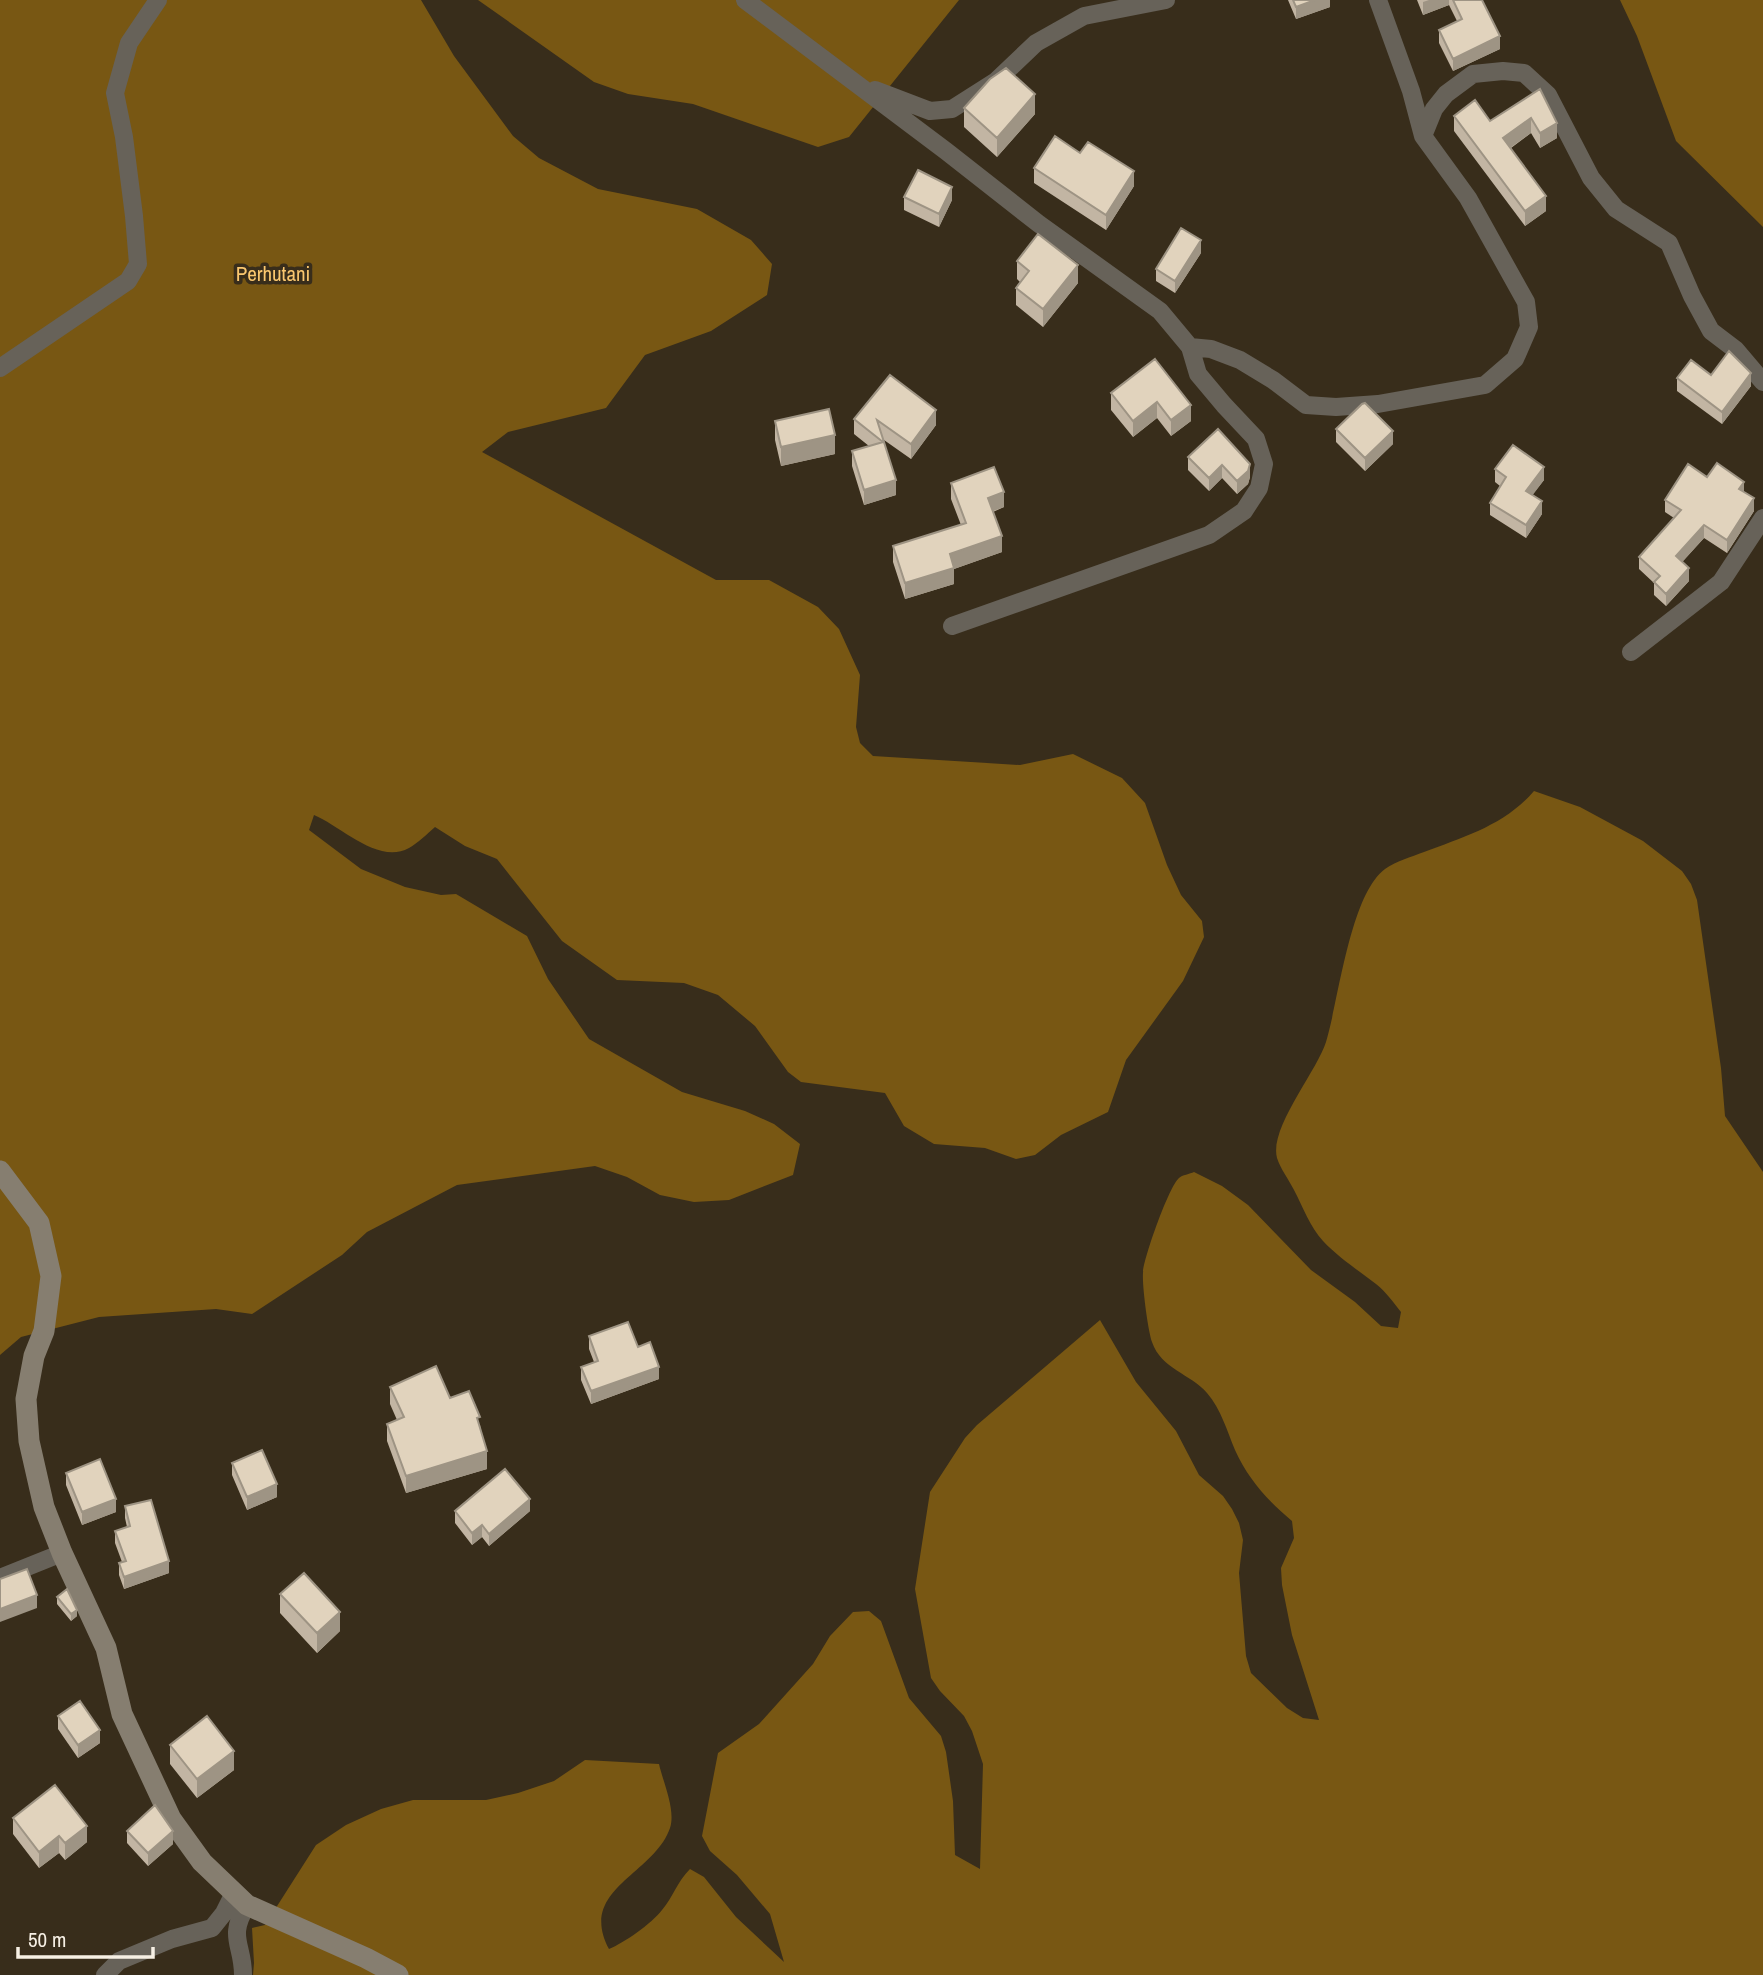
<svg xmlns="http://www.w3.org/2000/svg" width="1763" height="1975" font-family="'Archivo Narrow',sans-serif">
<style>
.forest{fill:#785713}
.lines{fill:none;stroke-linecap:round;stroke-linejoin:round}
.street{stroke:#676259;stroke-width:18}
.secondary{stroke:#867e70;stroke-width:21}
.wall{fill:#c2b5a3}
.shaded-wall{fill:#9e9484}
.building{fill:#e1d3bd;stroke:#9e9484;stroke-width:2}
.labels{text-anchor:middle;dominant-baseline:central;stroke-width:7;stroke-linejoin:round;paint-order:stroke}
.park-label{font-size:21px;fill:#fac76f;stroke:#382d1b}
</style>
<rect width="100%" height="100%" fill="#382d1b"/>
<path class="forest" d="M0,0H421L454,56L513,136L539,158L598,189L697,209L751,240L772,264L767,295L711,331L645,355L606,408L508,432L482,452L716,580H769L818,607L839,629L860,675L856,727L860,743L873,756L1020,765L1073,754L1122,778L1145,803L1167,865L1181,895L1202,921L1204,937L1183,981L1126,1060L1108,1112L1061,1135L1035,1155L1016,1159L985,1148L934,1144L904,1126L885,1093L801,1082L788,1072L755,1026L718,995L684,983L617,980L562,941L497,859L465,846L435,827C427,834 418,843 409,848C378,865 341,826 314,815L309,830L361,869L405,887L441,895L456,894L527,936L548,979L589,1039L682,1092L745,1111L774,1124L800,1144L793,1175L729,1200L694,1202L660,1195L627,1177L595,1166L457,1185L367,1232L342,1255L252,1314L216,1309L99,1317L21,1337L0,1355Z
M478,0H959L849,137L818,147L693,104L628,94L594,82Z
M1620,0H1763V227L1676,141L1637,36Z
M1534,791L1580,807L1643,841L1682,871L1691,884L1697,900L1721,1068L1725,1116L1763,1172V1975H253L254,1963L252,1928L265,1925L316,1845L346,1825L381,1809L413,1800H486L518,1793L554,1781L585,1760L659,1764C663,1782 676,1810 670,1828C654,1875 577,1889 609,1949C624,1943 651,1924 662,1910C673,1897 677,1882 690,1869L704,1877L736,1917L784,1962L770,1914L737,1875L710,1851L702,1836L718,1753L759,1724L813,1664L830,1636L853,1612L869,1611L881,1621L909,1698L941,1736L946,1752L953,1801L955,1855L980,1869L983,1764L972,1731L964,1716L940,1691L931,1678L915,1589L930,1492L965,1438L977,1425L1100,1320L1136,1382L1176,1431L1199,1475L1223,1496L1232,1509L1239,1523L1243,1540L1239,1573L1246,1656L1251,1673L1287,1708L1303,1718L1319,1720L1292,1635L1282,1585L1281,1568L1294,1538L1292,1521C1268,1501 1248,1479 1235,1450C1227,1431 1221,1409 1207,1393C1191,1374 1161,1369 1152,1342C1148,1330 1142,1286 1143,1273C1143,1260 1169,1186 1179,1178C1182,1175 1190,1174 1194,1172L1222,1186L1248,1205L1311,1270L1355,1302L1381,1326L1398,1328L1401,1312C1393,1302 1386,1292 1376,1284C1358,1270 1339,1258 1323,1241C1310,1227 1303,1207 1294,1190C1289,1180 1280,1168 1277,1158C1269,1128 1317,1071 1326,1042C1339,999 1350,895 1385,869C1396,861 1411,857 1424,852C1464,837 1505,825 1534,791Z"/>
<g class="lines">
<path class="street" d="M745,0L946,151L1039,224L1160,311L1190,347L1198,374L1224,405L1256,439L1264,464L1259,488L1244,511L1209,535L952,626
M875,90L930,111L952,109L996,81L1036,43L1084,16L1166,0
M1423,136L1434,109L1446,94L1473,74L1503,71L1524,73L1548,95L1591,178L1616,209L1669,243L1692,296L1711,331L1736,350L1763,382
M1190,347L1211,349L1240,360L1273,380L1306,405L1336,407L1378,404L1485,385L1515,359L1529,327L1526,302L1468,198L1423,136L1411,91L1378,0
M0,368L128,281L138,264L134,216L124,137L115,93L129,43L158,0
M1631,652L1721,582L1763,518
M0,1578L62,1553
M105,1975L119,1961L172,1939L212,1928L224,1913L234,1893
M243,1975C243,1943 227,1938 247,1905"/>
<path class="secondary" d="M0,1171L39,1223L51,1276L44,1331L34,1356L26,1399L29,1441L44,1507L62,1553L106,1648L122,1714L171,1819L202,1862L247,1905L366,1958L398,1975"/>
</g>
<path class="wall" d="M1288,0H1330V7L1296,19Z
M1417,0H1482L1500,49L1453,71L1439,43V30L1457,21L1449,5L1423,15Z
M1540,89L1557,138L1540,148L1531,133L1511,148L1546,211L1525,226L1454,131V116L1490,121Z
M964,108L1035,114L997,157L964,127Z
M1080,153L1134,186L1106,230L1034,183V168Z
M904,197L952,200L939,227L904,210Z
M1201,253L1175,293L1156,281V269Z
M1017,261L1078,283L1043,327L1016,305V288L1020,282L1017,279Z
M1155,359L1191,421L1171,436L1157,418L1133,437L1111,410V393Z
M1711,375L1751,386L1722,424L1677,391V378Z
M854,419L936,425L911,459L884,440L896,495L864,505L852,466V451L869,446L854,434Z
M775,421L835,454L781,466L775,440Z
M1218,429L1250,477L1248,484L1237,494L1222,478L1209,491L1188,470V457Z
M1336,429L1393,444L1365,471L1336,442Z
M1495,469L1544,480L1532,495L1542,514L1526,538L1490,515V503L1500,486L1495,482Z
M1707,477L1744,492L1754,511L1727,553L1704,538L1682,562L1689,581L1666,606L1654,595V583L1639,569V557L1674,518L1665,512V500Z
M951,483L1004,507L993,512L1002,552L954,569V584L905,599L893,562V546L961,525L951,499Z
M589,1336L638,1347L659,1379L591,1404L581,1380V1367L594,1362L589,1349Z
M390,1387L450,1398L480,1425L487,1469L406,1493L387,1441V1424L397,1420L390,1404Z
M232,1463L277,1497L247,1510L232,1475Z
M66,1473L116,1512L82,1525L66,1485Z
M125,1506L169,1573L124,1589L119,1575V1563L122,1562L115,1543V1531L127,1527L125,1518Z
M455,1511H530L489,1546L482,1537L472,1545L455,1523Z
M280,1594L340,1631L317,1653L280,1613Z
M57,1597L77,1616L71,1621L57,1604Z
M58,1716L100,1743L78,1758L58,1729Z
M170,1745L234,1770L197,1798L170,1764Z
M13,1818L87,1842L65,1860L59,1853L39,1868L13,1834Z
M127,1831L173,1844L148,1866L127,1843Z"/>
<path class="shaded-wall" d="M1315,0H1330V7L1296,19V7Z
M1429,0H1449V5L1423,15V2Z
M1500,36V49L1453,71V59Z
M1035,94V114L997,157V138Z
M1531,118V133L1503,153V138Z
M1557,123V138L1540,148V133Z
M1134,171V186L1106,230V215Z
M952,187V200L939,227V214Z
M1546,196V211L1525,226V211Z
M1201,240V253L1175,293V281Z
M1078,265V283L1043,327V309Z
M1751,373V386L1722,424V412Z
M1157,402V418L1133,437V421Z
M1191,405V421L1171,436V420Z
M936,410V425L911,459V444Z
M1393,431V444L1365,471V458Z
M835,435V454L781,466V447Z
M1250,464V477L1248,484L1237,494V481Z
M1222,465V478L1209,491V478Z
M1544,467V480L1526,504V491Z
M896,480V495L864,505V490Z
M1744,482V494L1739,489Z
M1004,492V507L988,513V498Z
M1754,498V511L1727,553V540Z
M1542,501V514L1526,538V525Z
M1704,525V538L1676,569V556Z
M1002,536V552L954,569V584L905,599V583L950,554Z
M1689,568V581L1666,606V594Z
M659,1367V1379L591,1404V1391Z
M487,1451V1469L406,1493V1476Z
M277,1484V1497L247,1510V1497Z
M116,1499V1512L82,1525V1512Z
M530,1499V1511L489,1546V1534Z
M482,1525V1537L472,1545V1533Z
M169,1561V1573L124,1589V1577Z
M37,1595V1608L0,1622V1609Z
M77,1610V1616L71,1621V1614Z
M340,1612V1631L317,1653V1633Z
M100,1730V1743L78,1758V1745Z
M234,1751V1770L197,1798V1779Z
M87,1826V1842L65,1860V1843Z
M173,1831V1844L148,1866V1853Z
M59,1836V1853L39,1868V1852Z"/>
<path class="building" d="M1293,0H1315L1296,7Z
M1453,0H1482L1500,36L1453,59L1439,30L1462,19Z
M1006,68L1035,94L997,138L964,108L990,79Z
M1540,89L1557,123L1540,133L1531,118L1503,138L1546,196L1525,211L1454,116L1475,100L1490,121Z
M1055,136L1080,153L1088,142L1134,171L1106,215L1034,168Z
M918,170L952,187L939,214L904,197Z
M1181,228L1201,240L1175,281L1156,269Z
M1038,234L1078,265L1043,309L1016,288L1029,271L1017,261Z
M1729,351L1751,373L1722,412L1677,378L1691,360L1711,375Z
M1155,359L1191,405L1171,420L1157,402L1133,421L1111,393Z
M890,375L936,410L911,444L877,420L896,480L864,490L852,451L883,442L854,419Z
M1365,403L1393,431L1365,458L1336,429L1362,404Z
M829,409L835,435L781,447L775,421Z
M1218,429L1250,464L1248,471L1237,481L1222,465L1209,478L1188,457Z
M1513,445L1544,467L1526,491L1542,501L1526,525L1490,503L1506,477L1495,469Z
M1717,463L1744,482L1739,489L1754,498L1727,540L1704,525L1676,556L1689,568L1666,594L1654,582L1660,576L1639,557L1681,510L1665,500L1688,464L1707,477Z
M994,467L1004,492L988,498L1002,536L950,554L954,568L905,583L893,546L966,523L951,483Z
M628,1322L638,1347L650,1342L659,1367L591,1391L581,1367L598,1361L589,1336Z
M436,1366L450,1398L469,1391L480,1417L477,1418L487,1451L406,1476L387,1424L404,1417L390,1387Z
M262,1450L277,1484L247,1497L232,1463Z
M100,1459L116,1499L82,1512L66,1473Z
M505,1469L530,1499L489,1534L482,1525L472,1533L455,1511Z
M151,1500L169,1561L124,1577L119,1563L126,1561L115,1531L130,1526L125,1506Z
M27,1569L37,1595L0,1609V1579Z
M304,1573L340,1612L317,1633L280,1594Z
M67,1589L77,1610L71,1614L57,1597Z
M80,1701L100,1730L78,1745L58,1716Z
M207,1716L234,1751L197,1779L170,1745Z
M55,1785L87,1826L65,1843L59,1836L39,1852L13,1818Z
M155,1805L173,1831L148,1853L127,1831Z"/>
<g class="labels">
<g class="park-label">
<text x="273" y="273">Perhutani</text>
</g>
</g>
<path d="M18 1947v10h135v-10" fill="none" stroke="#f6efe4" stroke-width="3.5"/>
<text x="28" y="1947" font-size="21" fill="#f6efe4" stroke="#382d1b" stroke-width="5" paint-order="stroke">50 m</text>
</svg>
